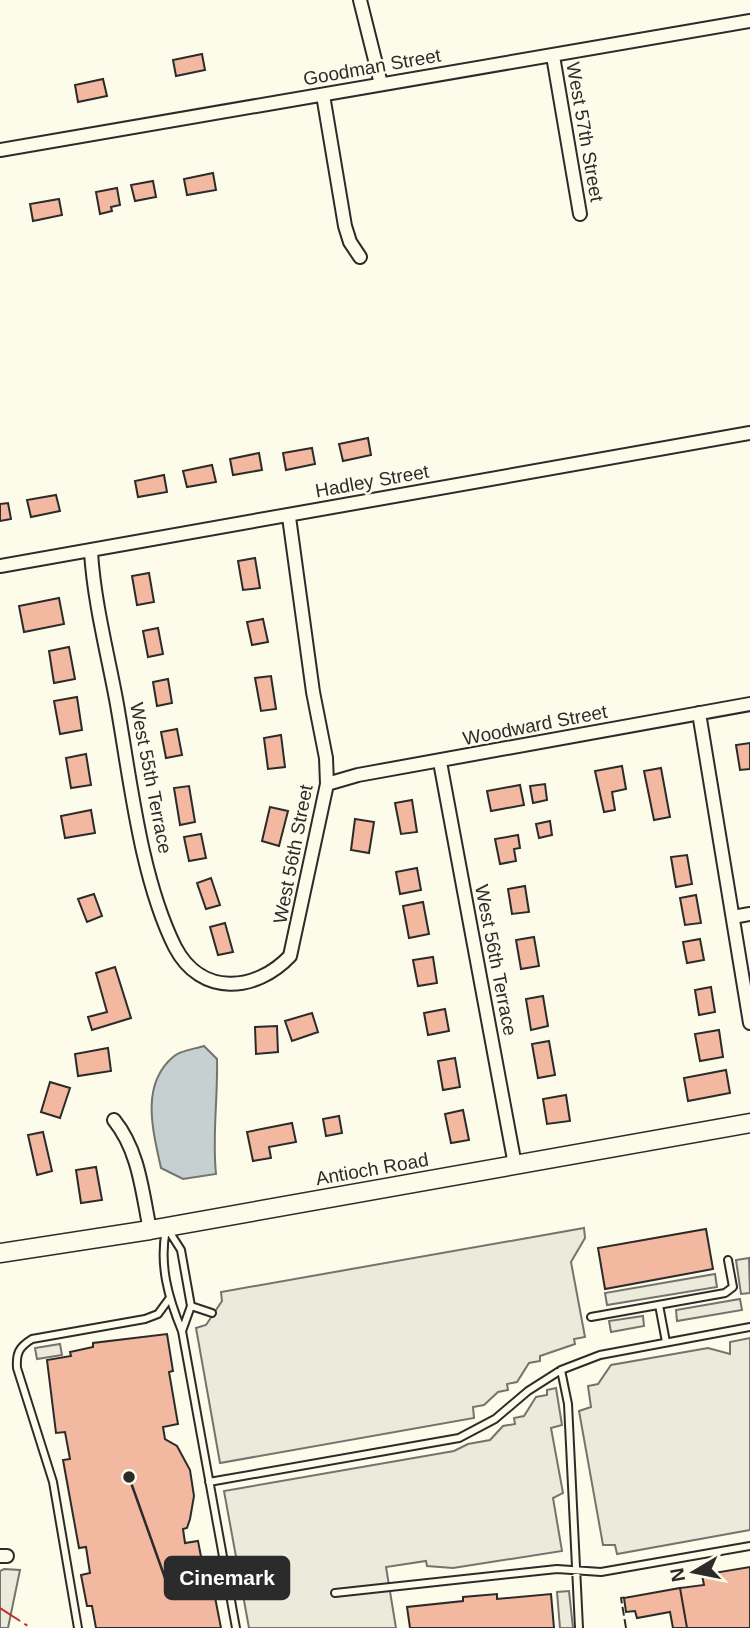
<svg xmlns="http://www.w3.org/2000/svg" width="750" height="1628" font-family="Helvetica,sans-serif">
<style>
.parking{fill:#eceadb;stroke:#74746e;stroke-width:2}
.water{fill:#c7d0d0;stroke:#74746e;stroke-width:2}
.building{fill:#f2b8a0;stroke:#2b2b2b;stroke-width:2}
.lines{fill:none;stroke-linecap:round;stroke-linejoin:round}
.lane-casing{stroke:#2b2b2b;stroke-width:10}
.street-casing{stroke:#2b2b2b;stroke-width:16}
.secondary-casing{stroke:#2b2b2b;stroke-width:21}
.lane{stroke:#fdfbea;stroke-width:6}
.street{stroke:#fdfbea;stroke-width:12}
.secondary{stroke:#fdfbea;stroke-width:18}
.fence{stroke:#2b2b2b;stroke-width:2;stroke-dasharray:9 3.5;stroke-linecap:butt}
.power{stroke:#c62828;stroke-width:2;stroke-dasharray:24 5 3.5 5;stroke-linecap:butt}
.labels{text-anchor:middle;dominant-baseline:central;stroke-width:5;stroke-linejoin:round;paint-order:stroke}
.street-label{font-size:19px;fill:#2b2b2b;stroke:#fdfbea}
.leader{fill:none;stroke:#2b2b2b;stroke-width:2.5}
.callout-dot{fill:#2b2b2b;stroke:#fdfbea;stroke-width:2.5}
.callout{fill:#2b2b2b;stroke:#2b2b2b;stroke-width:2.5}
.callout-label{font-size:21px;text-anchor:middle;font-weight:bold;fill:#fff}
</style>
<rect width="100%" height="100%" fill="#fdfbea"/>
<path class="parking" d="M584,1228L585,1238L571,1262L585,1337L574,1339L575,1344L540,1356V1361L529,1363L517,1382L507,1384L508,1390L498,1392L484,1405L473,1407L474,1418L220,1463L196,1328L206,1325L222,1301L221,1292Z
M749,1258L750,1293L741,1294L736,1260Z
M715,1274L717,1287L607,1305L605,1293Z
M740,1299L742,1310L677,1321L676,1310Z
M643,1316L644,1326L611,1332L609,1321Z
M750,1338V1530L617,1554L615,1545H603L579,1411L591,1407L588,1386L598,1384L611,1365L708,1348L730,1354V1342Z
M60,1344L62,1355L37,1359L35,1348Z
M556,1388L562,1425L551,1428L563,1493L553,1498L562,1551L453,1568L427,1566L426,1561L386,1567L396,1628H249L224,1491L454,1451L468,1444L490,1440L503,1426L515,1424L514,1418L524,1416L536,1397L547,1395V1390Z
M4,1569L20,1570L8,1628H0V1571Z
M569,1591L573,1628H560L557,1592Z"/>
<path class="water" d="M204,1046L217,1059C218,1098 212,1136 216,1174L183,1179L161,1168C153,1131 140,1085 173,1057C180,1050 195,1049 204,1046Z"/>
<path class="building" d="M202,54L205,70L176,76L173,60Z
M103,79L107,96L78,102L75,85Z
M213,173L216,190L187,195L184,179Z
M153,181L156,197L135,201L131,185Z
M117,188L120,205L111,207L112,211L100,214L96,192Z
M59,199L62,215L33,221L30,204Z
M368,438L371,455L343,461L339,444Z
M312,448L315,464L286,470L283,453Z
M259,453L262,470L233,475L230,459Z
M212,465L216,482L187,487L183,471Z
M164,475L167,492L138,497L135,481Z
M56,495L60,511L31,517L27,500Z
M8,503L11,519L0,521V504Z
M255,558L260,588L243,590L238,561Z
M149,573L154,602L137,605L132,576Z
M59,598L64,624L24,632L19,606Z
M263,619L268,642L252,645L247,622Z
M158,628L163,654L148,657L143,631Z
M69,647L75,679L54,683L49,651Z
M271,676L276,709L261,711L255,678Z
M168,679L172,703L157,706L153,682Z
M77,697L82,730L60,734L54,701Z
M177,729L182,755L166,758L161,732Z
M281,735L285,767L268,769L264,738Z
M750,743V769L740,770L736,745Z
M86,754L91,785L71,788L66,758Z
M622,766L626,789L612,792L615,810L604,812L595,771Z
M661,768L670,817L654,820L644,771Z
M545,784L547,800L533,803L530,786Z
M520,785L524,805L491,811L487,791Z
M189,786L195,822L180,825L174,788Z
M412,800L417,832L401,834L395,803Z
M270,807L288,811L279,846L262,841Z
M91,810L95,833L65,838L61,816Z
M355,819L374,822L369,853L351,850Z
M550,821L552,835L539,838L536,824Z
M201,834L206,858L189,861L184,837Z
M518,835L520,848L514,849L516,861L500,864L495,839Z
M687,855L692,884L676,887L671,857Z
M417,868L421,890L400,894L396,872Z
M211,878L220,905L206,909L197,883Z
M525,886L529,912L512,914L508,889Z
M94,894L102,916L87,922L78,899Z
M696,895L701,923L685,925L680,898Z
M423,902L429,934L409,938L403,906Z
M225,923L233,952L218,955L210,927Z
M534,937L539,966L521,969L516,940Z
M700,939L704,960L687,963L683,942Z
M433,957L437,983L418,986L413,960Z
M115,967L131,1018L92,1030L88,1017L107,1012L96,973Z
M711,987L715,1012L699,1015L695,990Z
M543,996L548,1026L531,1030L526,999Z
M445,1009L449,1031L428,1035L424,1013Z
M312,1013L318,1032L292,1041L285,1021Z
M277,1026L278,1052L256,1054L255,1027Z
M719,1030L723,1057L700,1061L695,1034Z
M549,1041L555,1075L538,1078L532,1044Z
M108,1048L111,1071L78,1076L75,1054Z
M455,1058L460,1087L443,1090L438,1061Z
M726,1070L730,1093L688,1101L684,1078Z
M50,1082L70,1088L60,1118L41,1112Z
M566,1095L570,1121L547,1124L543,1099Z
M463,1110L469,1140L451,1143L445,1114Z
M339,1116L342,1133L326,1136L323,1119Z
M292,1123L296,1142L269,1147L271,1158L253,1161L247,1132Z
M43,1132L52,1171L37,1175L28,1135Z
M96,1167L102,1200L81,1203L76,1170Z
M706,1229L713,1269L605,1289L598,1248Z
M167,1334L173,1371L169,1372L178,1424L163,1427L165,1439L177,1446L190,1470L194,1496L190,1519L187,1528L183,1529L185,1543L198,1541L208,1593L214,1592L221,1628H96L92,1606H87L81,1575L90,1573L86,1547L79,1548L63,1460L70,1459L65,1432L56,1433L47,1360L71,1356L70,1352L93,1347V1343Z
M750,1567V1628H687L680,1588L704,1585L702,1575Z
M680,1588L687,1628H673L670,1612L637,1618L635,1611L626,1612L624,1598Z
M497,1594V1599L551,1594L554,1628H410L407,1607L463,1601V1597Z"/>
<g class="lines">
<g class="lane-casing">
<path id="lane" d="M167,1228L181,1250L191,1306L182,1331
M166,1229C159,1265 168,1297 182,1331L236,1628
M659,1305L666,1342
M191,1306L212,1313
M591,1317L725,1293L733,1287L728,1260
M561,1370L568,1404L579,1628
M209,1482L459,1438L495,1419L528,1391L561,1370L600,1355L750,1327
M335,1593L557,1569L601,1572L750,1546
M78,1628L53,1482L17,1368C16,1353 19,1347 32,1339L145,1319L158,1314L169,1299"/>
</g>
<g class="street-casing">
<path id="street" d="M360,0L381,84
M553,56L580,214
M323,95L345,226L350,242L360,257
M0,150L750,21
M91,552C94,601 107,651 116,699C130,776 140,877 175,947C201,997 256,992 290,956L327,784L326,758L313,692L289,517
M0,566L750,433
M699,713L750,1023
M440,762L515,1165
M327,784L358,775L750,704
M733,917L750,914
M114,1120C139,1151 142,1191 150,1230
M0,1556H7"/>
</g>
<g class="secondary-casing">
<path id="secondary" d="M0,1253L150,1230L750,1123"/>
</g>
<use href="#lane" class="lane"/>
<use href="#street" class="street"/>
<use href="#secondary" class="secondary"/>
<path class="fence" d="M626,1628L621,1598L629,1597"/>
<path class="power" d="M0,1608L31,1628"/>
</g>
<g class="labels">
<g class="street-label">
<text transform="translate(372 67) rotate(-10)">Goodman Street</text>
<text transform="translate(585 132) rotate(80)">West 57th Street</text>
<text transform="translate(372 481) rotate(-10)">Hadley Street</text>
<text transform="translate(535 725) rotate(-11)">Woodward Street</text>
<text transform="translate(151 778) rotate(79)">West 55th Terrace</text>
<text transform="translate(293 854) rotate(-79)">West 56th Street</text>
<text transform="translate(496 960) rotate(79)">West 56th Terrace</text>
<text transform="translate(372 1169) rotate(-10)">Antioch Road</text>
</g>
</g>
<path class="leader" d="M129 1477L165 1578"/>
<circle class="callout-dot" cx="129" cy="1477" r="7"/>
<rect class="callout" x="165" y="1557" width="124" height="42" rx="7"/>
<g class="callout-label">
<text x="227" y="1585">Cinemark</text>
</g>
<g transform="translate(694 1572) rotate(260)" stroke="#fdfbea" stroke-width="5" paint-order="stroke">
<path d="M0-5L12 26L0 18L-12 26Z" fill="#2b2b2b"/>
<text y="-10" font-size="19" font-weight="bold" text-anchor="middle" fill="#2b2b2b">N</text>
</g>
</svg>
